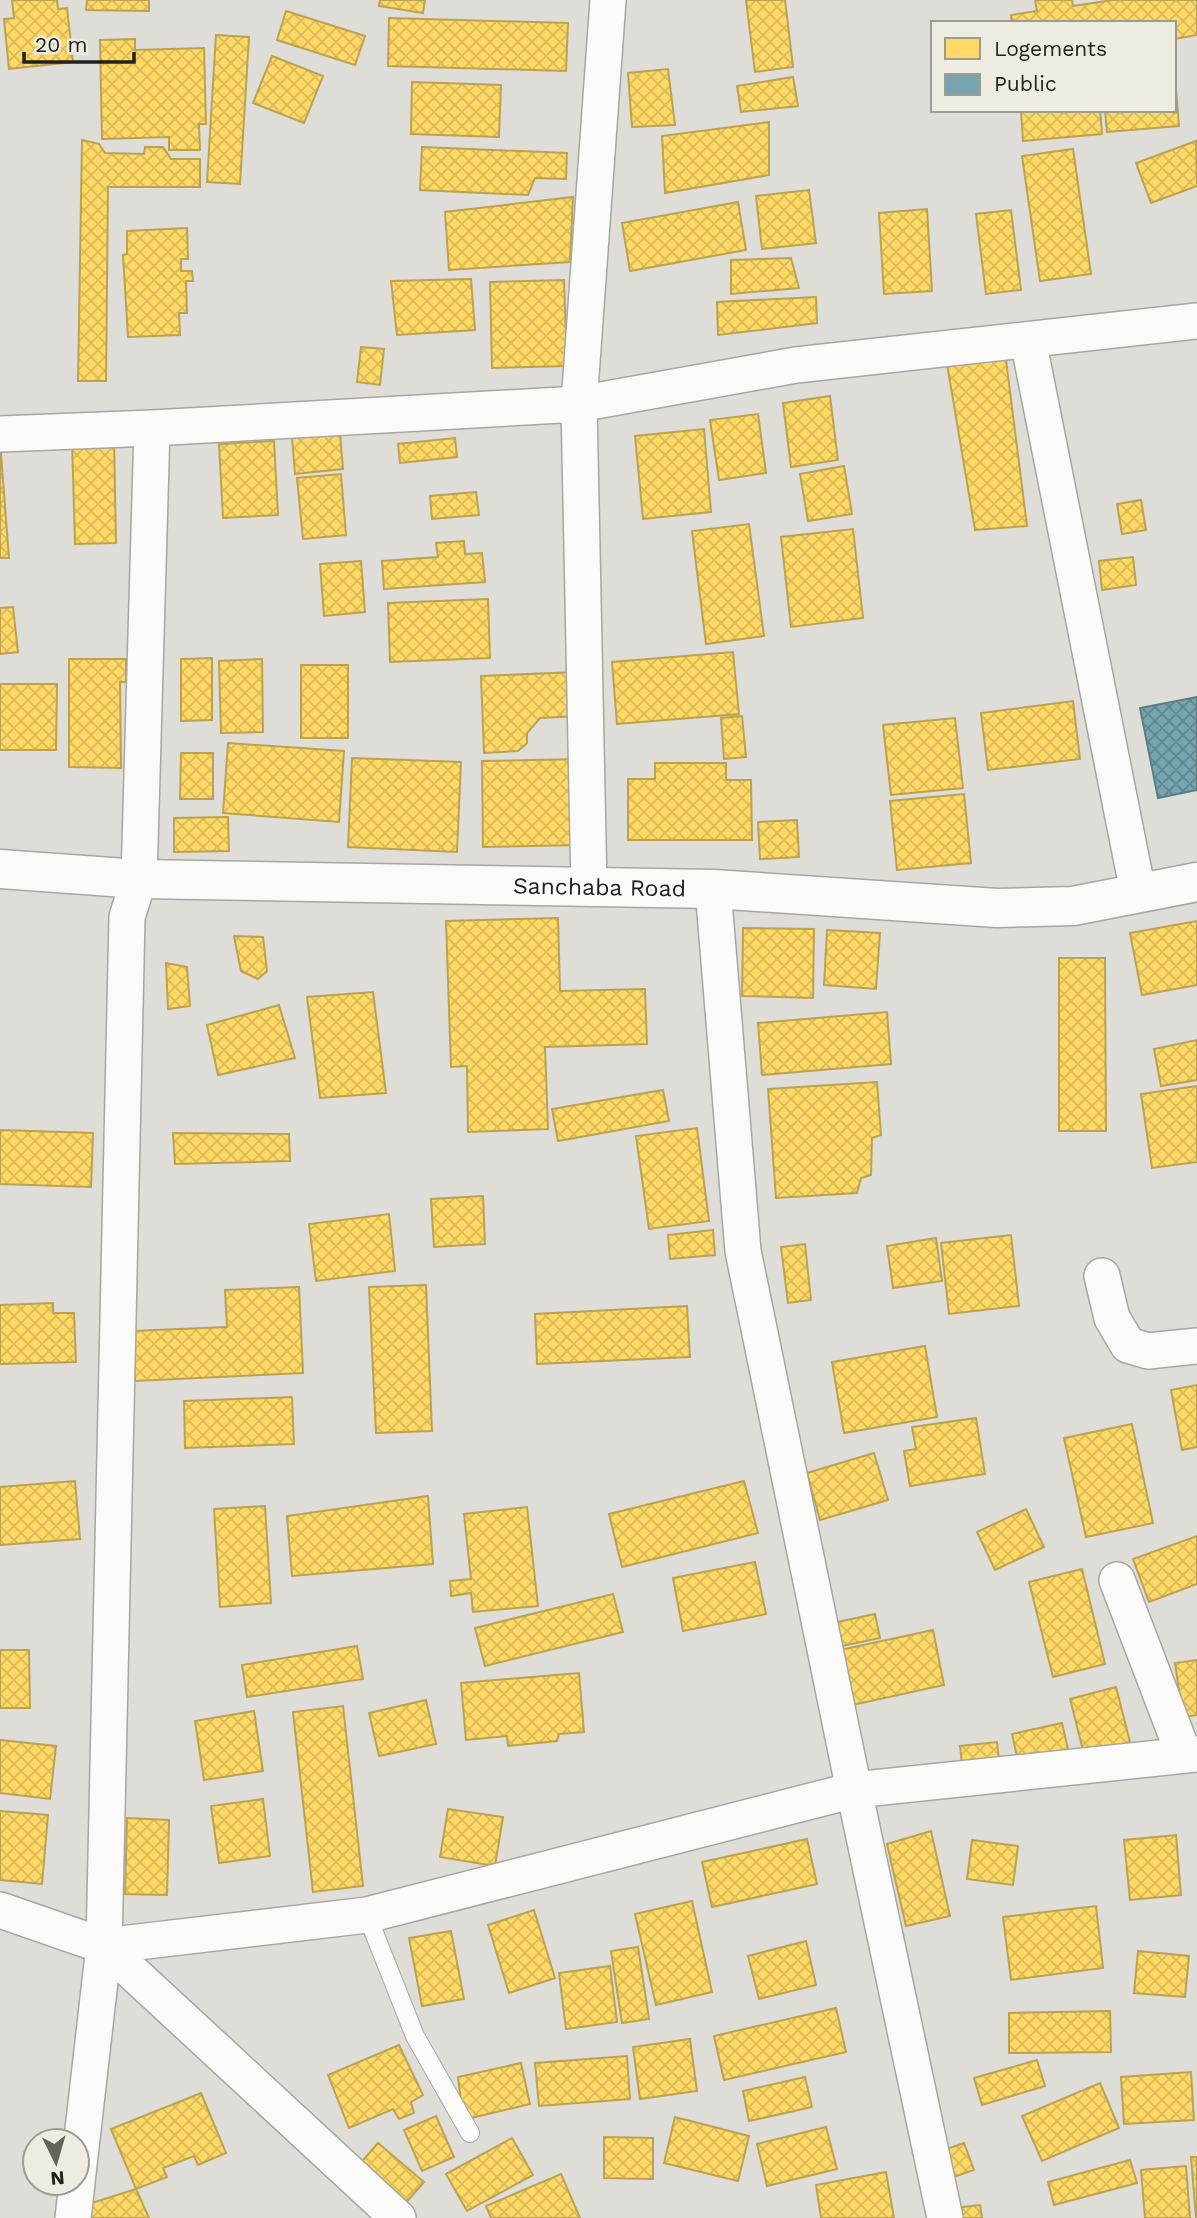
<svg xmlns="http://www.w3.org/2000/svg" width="1197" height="2218" font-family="'Work Sans',sans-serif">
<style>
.homes{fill:url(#homes-cross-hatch);stroke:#bca250;stroke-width:2}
.public{fill:url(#public-cross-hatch);stroke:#5c7d83;stroke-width:2}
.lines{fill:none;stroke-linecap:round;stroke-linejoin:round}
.service-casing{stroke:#a6a6a2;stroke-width:20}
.minor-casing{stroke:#a6a6a2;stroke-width:38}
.tertiary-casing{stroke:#a6a6a2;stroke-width:41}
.service{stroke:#fafaf9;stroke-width:18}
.minor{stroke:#fafaf9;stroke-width:35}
.tertiary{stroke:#fafaf9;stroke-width:38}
.labels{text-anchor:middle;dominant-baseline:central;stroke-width:7;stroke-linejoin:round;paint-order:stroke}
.street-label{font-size:23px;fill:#21211d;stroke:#eeece1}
</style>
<defs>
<pattern id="homes-cross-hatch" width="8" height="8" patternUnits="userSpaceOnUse" patternTransform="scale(1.75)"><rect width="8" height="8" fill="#ffd966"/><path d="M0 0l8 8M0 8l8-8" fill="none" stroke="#daba58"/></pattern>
<pattern id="public-cross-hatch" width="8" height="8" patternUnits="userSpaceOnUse" patternTransform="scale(1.75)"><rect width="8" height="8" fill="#76a5af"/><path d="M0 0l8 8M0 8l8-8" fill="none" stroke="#60868e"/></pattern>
</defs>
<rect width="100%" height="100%" fill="#deddd7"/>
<path class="homes" d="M12,0H57L58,9L67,8L73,62L9,69L4,19L14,18Z
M87,0H149V11L86,10Z
M380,0H425L423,13L379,6Z
M746,0H785L793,67L755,72Z
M1035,0H1072L1073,6L1113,0H1197V35L1174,39V23H1012L1011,15L1037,11Z
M286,11L365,36L355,65L277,40Z
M389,18L568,23L566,71L388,66Z
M216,35L249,37L240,184L207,182Z
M135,39V50L204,48L206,124H199L200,150H169V137L102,139L100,40Z
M272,56L323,76L304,123L253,103Z
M668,69L675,125L632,127L628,73Z
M793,77L798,106L741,112L737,86Z
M1175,77L1179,126L1107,132L1105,110H1174Z
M412,82L501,85L499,137L411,134Z
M1021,110H1100L1102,134L1023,141Z
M769,122V175L665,193L662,136Z
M82,140L99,144L105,153L144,154L145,147H163L171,159H200V187H108L106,381H78Z
M1196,141L1197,186L1151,203L1136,163Z
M422,147L567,153L566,179L535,178L528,195L420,190Z
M1073,149L1091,274L1040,281L1022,156Z
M809,190L816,243L762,249L756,196Z
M573,197L570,262L449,270L445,212Z
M738,202L746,250L630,271L622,223Z
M927,209L932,291L884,294L879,213Z
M1011,210L1021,290L986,294L976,214Z
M187,228L188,259H181V271H192L193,281H186L187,313H179L180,335L128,337L123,255L127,254V231Z
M791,258L799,288L731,294V260Z
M471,279L475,330L397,335L391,281Z
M564,280L567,366L492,368L490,282Z
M816,297L817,323L718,335L717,302Z
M361,347L384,349L380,385L357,382Z
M1006,360L1027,526L975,530L947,364Z
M830,396L838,460L791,467L783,403Z
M758,414L766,473L719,480L710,420Z
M704,429L711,512L643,519L635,436Z
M340,433L343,469L295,474L292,438Z
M455,438L457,457L400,463L398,444Z
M114,440L116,543L75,544L72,441Z
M0,441L9,558H0Z
M274,441L278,515L223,518L219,444Z
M844,466L852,514L808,521L800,474Z
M341,474L346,535L303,539L297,478Z
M476,492L479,515L432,519L430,496Z
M1141,500L1146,530L1122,534L1117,504Z
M749,524L764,636L706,644L692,531Z
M853,529L863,618L791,627L781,537Z
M464,541L465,554L482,553L485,582L384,589L382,561L438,557L436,543Z
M1133,557L1136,585L1102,590L1099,561Z
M361,561L365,612L324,616L320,564Z
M488,599L490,658L390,662L388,603Z
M13,607L18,652L0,654V608Z
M733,652L739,714L617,724L612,662Z
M212,658V720L181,721V659Z
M69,659H126V682H120L121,768L69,767Z
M262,659L263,732L221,733L219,661Z
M301,665H348V738H301Z
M577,672L579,716L540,718L527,733V743L518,751L484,753L481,676Z
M0,684H57L56,750H0Z
M1073,701L1080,759L988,770L981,713Z
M742,716L746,757L724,759L721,718Z
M955,718L963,788L891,795L883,725Z
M228,743L344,751L339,822L223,813Z
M181,753H213V799H180Z
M352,758L461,762L457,852L348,847Z
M581,759L582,845L483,847L482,761Z
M655,763H726V780H751L752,840H628V779H655Z
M964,794L971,863L897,870L890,801Z
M228,817L229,851L174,852V818Z
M797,820L799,857L760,859L758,822Z
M558,918L560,991L645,989L647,1044L545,1047L548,1129L468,1132L467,1066L451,1067L446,921Z
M1197,921V985L1142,995L1130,933Z
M743,928L814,929L813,998L742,996Z
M827,930L880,933L876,989L824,985Z
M234,936L263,937L267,971L258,979L241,971Z
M1059,958H1105L1106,1131H1059Z
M166,963L187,967L190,1006L168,1009Z
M373,992L386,1093L320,1098L307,997Z
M279,1005L295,1058L218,1075L207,1025Z
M887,1012L891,1064L762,1075L758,1023Z
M1197,1040V1080L1161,1086L1154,1049Z
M877,1082L881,1135L872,1138L871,1175L861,1178L857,1193L776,1198L768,1089Z
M1197,1086V1162L1152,1168L1141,1094Z
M663,1090L669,1121L558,1141L552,1109Z
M697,1128L709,1221L649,1229L636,1136Z
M0,1130L93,1133L91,1187L0,1184Z
M173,1133L289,1134L290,1161L175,1164Z
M483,1196L485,1244L434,1247L431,1199Z
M389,1214L395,1271L316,1281L309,1224Z
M713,1230L715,1255L670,1259L668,1235Z
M1011,1235L1019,1306L949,1314L941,1243Z
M936,1238L942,1281L893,1288L887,1246Z
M805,1244L811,1300L788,1303L781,1247Z
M426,1285L432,1431L376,1433L369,1287Z
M299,1287L303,1373L135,1381L132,1331L227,1327L225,1290Z
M53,1303V1313H74L76,1362L0,1364V1305Z
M687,1306L690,1357L537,1364L535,1314Z
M925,1346L937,1417L844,1433L832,1362Z
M1197,1385V1447L1182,1450L1171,1390Z
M292,1397L294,1444L185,1448L184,1401Z
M976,1418L985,1474L910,1486L904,1451L916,1449L912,1427Z
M1132,1424L1153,1523L1086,1537L1064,1438Z
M874,1453L888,1500L820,1520L807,1473Z
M75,1481L80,1539L0,1545V1487Z
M744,1481L758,1533L622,1567L609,1514Z
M428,1496L433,1564L292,1576L287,1516Z
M265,1506L271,1603L220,1607L214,1509Z
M527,1507L538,1606L473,1612L471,1593L451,1596L450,1581L471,1579L464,1514Z
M1026,1509L1044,1547L995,1570L977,1532Z
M1197,1536V1584L1149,1602L1133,1559Z
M755,1562L766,1614L683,1631L673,1578Z
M1082,1569L1105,1664L1053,1677L1029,1582Z
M613,1594L623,1632L485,1666L475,1628Z
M875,1614L880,1638L828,1649L823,1625Z
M933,1630L944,1685L843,1707L831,1652Z
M357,1646L363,1679L247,1697L242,1665Z
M0,1650H29L30,1708H0Z
M1197,1660V1715L1183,1717L1175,1663Z
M579,1673L584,1732L559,1734L557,1741L508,1746L507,1736L466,1740L461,1683Z
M1116,1687L1130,1742L1084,1754L1070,1699Z
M426,1700L436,1744L379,1756L369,1713Z
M343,1706L363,1886L313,1892L293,1712Z
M254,1711L263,1771L204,1780L195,1721Z
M1062,1723L1070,1758L1020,1770L1012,1734Z
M0,1740L56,1746L50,1799L0,1793Z
M997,1742L1000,1768L963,1773L960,1746Z
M263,1799L270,1856L219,1863L211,1806Z
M448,1809L503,1817L495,1866L440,1857Z
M0,1811L48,1815L42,1884L0,1880Z
M127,1818L169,1820L167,1895L125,1894Z
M931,1831L950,1916L906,1926L887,1844Z
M1176,1835L1181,1895L1130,1900L1124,1840Z
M807,1839L817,1884L712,1907L702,1862Z
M972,1840L1018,1846L1013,1885L967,1879Z
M692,1901L712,1992L656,2005L635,1914Z
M1096,1906L1103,1968L1011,1980L1003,1917Z
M534,1910L555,1978L509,1993L488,1925Z
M451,1931L464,1999L422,2006L409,1938Z
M806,1941L816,1985L759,1999L748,1956Z
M638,1947L649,2019L622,2023L611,1951Z
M1138,1951L1189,1956L1185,1997L1134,1993Z
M610,1966L617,2022L566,2029L559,1973Z
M836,2008L846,2052L724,2080L714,2036Z
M1110,2011L1111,2052L1009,2053V2013Z
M690,2039L697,2091L640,2099L633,2047Z
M399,2045L423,2095L411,2102L414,2113L399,2119L393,2109L349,2128L328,2075Z
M627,2056L630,2099L539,2106L535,2063Z
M1037,2060L1045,2086L982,2105L974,2078Z
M521,2063L530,2104L467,2119L461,2101L458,2077Z
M1191,2072L1194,2120L1124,2124L1121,2077Z
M805,2077L812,2107L749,2121L743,2091Z
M1100,2083L1119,2128L1042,2161L1022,2116Z
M201,2093L226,2153L198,2165L194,2156L163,2168L167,2177L136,2189L111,2129Z
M436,2116L454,2157L422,2171L404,2130Z
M675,2117L749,2136L738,2181L664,2163Z
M826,2127L837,2169L767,2186L757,2144Z
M604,2137L653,2138V2179L604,2178Z
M512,2138L533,2175L467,2211L446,2174Z
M378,2143L424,2182L403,2206L358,2166Z
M964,2143L974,2170L942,2181L932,2154Z
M1191,2157H1197V2218H1196Z
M1130,2160L1137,2183L1054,2205L1048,2182Z
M1186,2166L1190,2218H1145L1141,2170Z
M886,2172L894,2218H821L816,2185Z
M561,2174L580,2218H491L486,2206Z
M136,2189L149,2218H79V2207Z
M980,2205L982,2218H946L945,2209Z"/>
<path class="public" d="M1197,697V790L1158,798L1140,708Z"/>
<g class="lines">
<g class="service-casing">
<path id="service" d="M367,1915L415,2036L470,2133"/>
</g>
<g class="minor-casing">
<path id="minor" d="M1028,340L1138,892
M0,434L152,428L579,404L796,365L1197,321
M589,888L579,404L608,0
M713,889L743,1251L854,1790L945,2218
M1102,1276L1112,1318L1128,1345L1148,1351L1197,1346
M1117,1580L1184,1755
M0,1910L104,1946L398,2218
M104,1946L367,1915L854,1790L1197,1754
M77,2182L104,1946L127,917L139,879L152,428
M73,2218L77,2183"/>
</g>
<g class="tertiary-casing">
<g id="tertiary">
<path id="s1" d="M0,869L139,879L713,889L997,908L1073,906L1197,882"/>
</g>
</g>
<use href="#service" class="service"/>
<use href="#minor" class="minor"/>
<use href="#tertiary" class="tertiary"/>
</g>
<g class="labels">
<g class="street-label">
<text stroke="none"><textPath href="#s1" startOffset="600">Sanchaba Road</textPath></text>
</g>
</g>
<rect x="931" y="21" width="245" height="91" fill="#eeece1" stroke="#9c9b93" stroke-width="2"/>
<rect x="945" y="38" width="35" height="21" fill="#ffd966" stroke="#9c9b93" stroke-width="2"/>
<text x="994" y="56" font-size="21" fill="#21211d">Logements</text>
<rect x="945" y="74" width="35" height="21" fill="#76a5af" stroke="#9c9b93" stroke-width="2"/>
<text x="994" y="91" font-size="21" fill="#21211d">Public</text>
<g transform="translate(56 2162) rotate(175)"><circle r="33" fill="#eeece1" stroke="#9c9b93" stroke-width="2"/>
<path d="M0-5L12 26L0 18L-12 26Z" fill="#63635e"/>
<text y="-10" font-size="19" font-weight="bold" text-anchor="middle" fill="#21211d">N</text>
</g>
<path d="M24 52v10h110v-10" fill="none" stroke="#21211d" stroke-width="3.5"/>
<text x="35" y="52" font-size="21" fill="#21211d" stroke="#eeece1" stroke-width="5" paint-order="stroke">20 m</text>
</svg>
